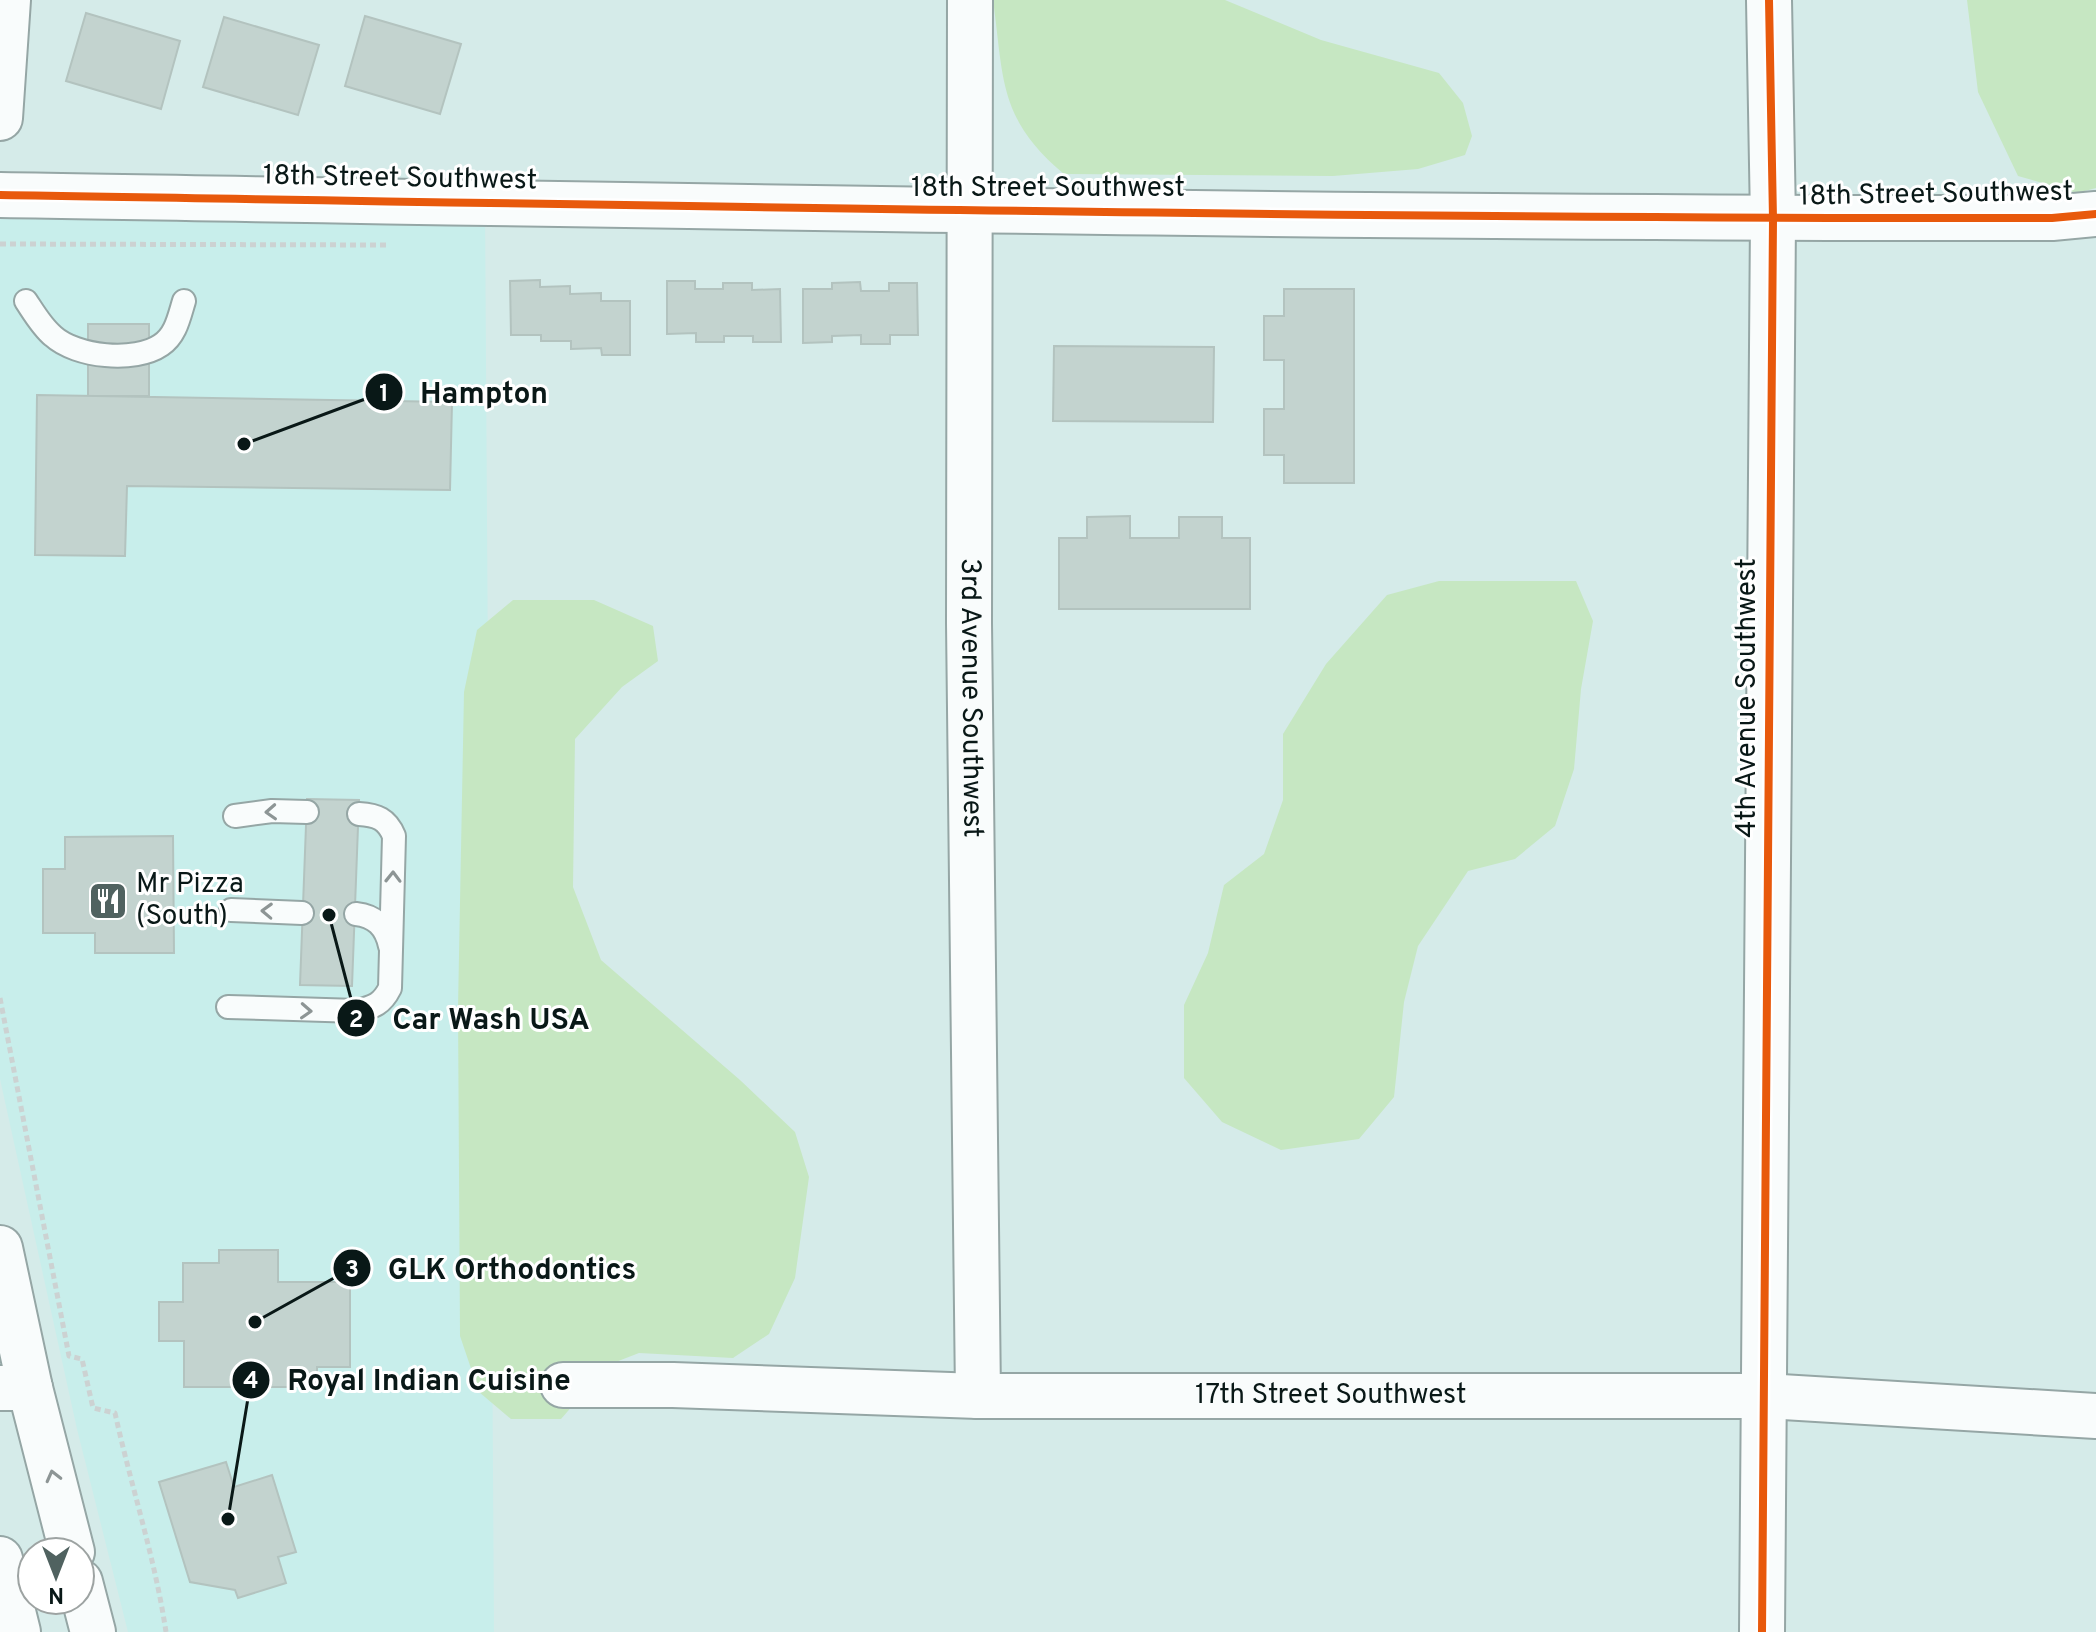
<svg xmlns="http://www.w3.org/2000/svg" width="2096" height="1632" font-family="Overpass,sans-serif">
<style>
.built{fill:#c8eeeb}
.green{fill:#c6e7c2}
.building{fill:#c3d3cf;stroke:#b3c3bf;stroke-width:2}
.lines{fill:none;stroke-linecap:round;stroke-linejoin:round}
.lane-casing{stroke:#95a6a5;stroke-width:26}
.street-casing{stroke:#95a6a5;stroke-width:48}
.primary-casing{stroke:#95a6a5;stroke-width:48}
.path{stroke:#ccd2d2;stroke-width:5;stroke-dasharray:6 4;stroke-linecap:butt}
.lane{stroke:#f9fcfc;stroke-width:22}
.street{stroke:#f9fcfc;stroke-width:44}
.primary{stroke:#f9fcfc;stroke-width:44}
.cycleway-casing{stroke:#fff;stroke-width:13}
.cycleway{stroke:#e8590c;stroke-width:8}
.oneway{stroke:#8d9595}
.labels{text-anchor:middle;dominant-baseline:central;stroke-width:6;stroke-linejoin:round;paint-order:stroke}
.street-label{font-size:28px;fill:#091817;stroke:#fff}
.poi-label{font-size:28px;fill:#091817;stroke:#fff;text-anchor:start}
.leader{fill:none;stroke:#091817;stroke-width:3}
.callout-dot{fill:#091817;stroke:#fff;stroke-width:3}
.mark-label{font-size:24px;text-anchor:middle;font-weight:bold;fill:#fff}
.callout-label{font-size:30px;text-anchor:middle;font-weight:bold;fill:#091817;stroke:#fff;stroke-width:6;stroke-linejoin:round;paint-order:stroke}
</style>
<rect width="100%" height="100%" fill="#d5ebe9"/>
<path class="built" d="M0,195L485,203L494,1632H128L77,1429L0,1079Z"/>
<path class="green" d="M993,0H1225L1321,40L1439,73L1463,103L1472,136L1465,155L1418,169L1333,176L1064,174C998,119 1004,79 993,0Z
M1967,0H2096V188L2077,193L2018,176L1978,92Z
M1439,581H1576L1593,621L1581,689L1574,769L1555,826L1515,859L1468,871L1418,946L1404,1002L1394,1097L1359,1139L1281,1150L1222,1122L1184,1078V1005L1208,953L1224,885L1264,854L1283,800V734L1326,664L1387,595Z
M513,600H594L653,626L658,661L622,687L575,739L573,887L601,960L740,1080L795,1132L809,1177L795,1278L769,1334L733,1358L639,1353L608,1365L561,1419H511L479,1392L460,1336L458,1008L464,692L477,630Z"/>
<path class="building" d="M86,13L180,41L161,109L66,81Z
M365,16L461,44L440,114L345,86Z
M224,17L319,45L298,115L203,87Z
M540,280V287L570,286V294L601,293V301H630V355H602L601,348L571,349V341H541V335H511L510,281Z
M667,281H695V289H723V283H752V290L780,289L781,342H753V336H724V342H696V333L667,334Z
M860,282L861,291H889V283H917L918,335H890V344H861V335L832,336V342L803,343V289H832V283Z
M1284,289H1354V483H1284V455H1264V409H1284V360H1264V316H1284Z
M88,324H149V396H88Z
M1054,346L1214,347L1213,422L1053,421Z
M37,395L452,402L450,490L127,486L125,556L35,555Z
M1130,516V538H1179V517H1222V538H1250V609H1059V538H1087V517Z
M307,799L359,800L352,986L300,985Z
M173,836L174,953H95V933H43V869H65V837Z
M219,1250H278V1282H350V1367H317V1387H184V1341H159V1302H183V1263H219Z
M226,1462L234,1487L272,1475L296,1552L278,1557L286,1583L238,1598L235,1590L190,1582L159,1482Z"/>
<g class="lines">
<g class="lane-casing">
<path id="lane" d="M26,301C34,313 42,327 53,336C76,357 135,363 161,345C176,335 179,317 184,301
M235,816L272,811L307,812
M231,910L302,913
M356,914C375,916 386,927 390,946
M228,1007L357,1011C374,1007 382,1004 390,988L394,836C387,819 377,815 359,814"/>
</g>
<g class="street-casing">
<g id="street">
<path id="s1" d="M970,0L969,623L978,1396"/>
<path d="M0,118L8,0"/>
<path d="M0,195C684,206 1368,219 2052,218L2096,214"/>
<path id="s2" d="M563,1385H673L978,1396H1765L2096,1416"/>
<path d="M0,1388H30"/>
<path d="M1762,1632L1773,219L1769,0"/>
</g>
</g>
<g class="primary-casing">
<path id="primary" d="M0,1248L30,1388L72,1552
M0,1559L18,1632
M80,1582L93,1632"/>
</g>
<path class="path" d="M0,244L388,245
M0,998L69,1356L82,1359L93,1408L115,1413C131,1486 155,1558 166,1632"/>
<use href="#lane" class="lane"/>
<use href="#street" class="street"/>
<use href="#primary" class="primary"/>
<g class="cycleway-casing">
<path id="cycleway" d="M0,195C684,206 1368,219 2052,218L2096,214
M1762,1632L1773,219L1769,0"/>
</g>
<use href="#cycleway" class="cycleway"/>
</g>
<defs><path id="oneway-chevron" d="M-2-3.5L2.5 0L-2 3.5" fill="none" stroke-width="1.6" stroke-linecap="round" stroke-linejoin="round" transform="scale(2)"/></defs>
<g class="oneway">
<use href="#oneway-chevron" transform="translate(271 812) rotate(177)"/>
<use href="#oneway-chevron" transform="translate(393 877) rotate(-89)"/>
<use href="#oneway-chevron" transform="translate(267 911) rotate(-178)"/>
<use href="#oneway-chevron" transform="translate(306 1011) rotate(3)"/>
<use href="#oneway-chevron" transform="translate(53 1476) rotate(-104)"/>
</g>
<defs>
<g id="restaurant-square" transform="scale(2)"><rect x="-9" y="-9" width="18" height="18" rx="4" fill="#506260" stroke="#fff"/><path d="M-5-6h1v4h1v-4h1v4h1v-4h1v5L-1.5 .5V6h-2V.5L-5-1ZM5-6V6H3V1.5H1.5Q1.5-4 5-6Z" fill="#fff"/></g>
</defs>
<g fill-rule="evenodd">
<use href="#restaurant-square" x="108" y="901"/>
</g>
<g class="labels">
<g class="street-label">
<text transform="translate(400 179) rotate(1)">18th Street Southwest</text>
<text x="1048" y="189">18th Street Southwest</text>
<text transform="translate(1936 195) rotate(-1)">18th Street Southwest</text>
<text stroke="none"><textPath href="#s1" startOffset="698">3rd Avenue Southwest</textPath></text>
<text transform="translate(1748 698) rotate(-90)">4th Avenue Southwest</text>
<text stroke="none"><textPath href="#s2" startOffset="768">17th Street Southwest</textPath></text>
</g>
<g class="poi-label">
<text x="136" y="885">Mr Pizza<tspan x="136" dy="32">(South)</tspan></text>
</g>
</g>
<path class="leader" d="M244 444L384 392M329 915L356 1018M255 1322L352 1268M228 1519L251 1380"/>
<g class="callout-dot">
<circle cx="244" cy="444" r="8"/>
<circle cx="329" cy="915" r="8"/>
<circle cx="255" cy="1322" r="8"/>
<circle cx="228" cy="1519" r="8"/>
<circle cx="384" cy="392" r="20"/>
<circle cx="356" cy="1018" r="20"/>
<circle cx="352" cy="1268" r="20"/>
<circle cx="251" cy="1380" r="20"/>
</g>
<g class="mark-label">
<text x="384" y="401">1</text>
<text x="356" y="1027">2</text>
<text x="352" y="1277">3</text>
<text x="251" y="1388">4</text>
</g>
<g class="callout-label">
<text x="484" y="403">Hampton</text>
<text x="491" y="1029">Car Wash USA</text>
<text x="512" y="1279">GLK Orthodontics</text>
<text x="429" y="1390">Royal Indian Cuisine</text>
</g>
<g transform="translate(56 1576) rotate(180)"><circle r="38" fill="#ffffff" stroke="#9da3a2" stroke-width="2"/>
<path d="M0-6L14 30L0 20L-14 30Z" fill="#506260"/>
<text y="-12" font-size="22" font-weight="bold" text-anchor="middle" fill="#091817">N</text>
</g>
</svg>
